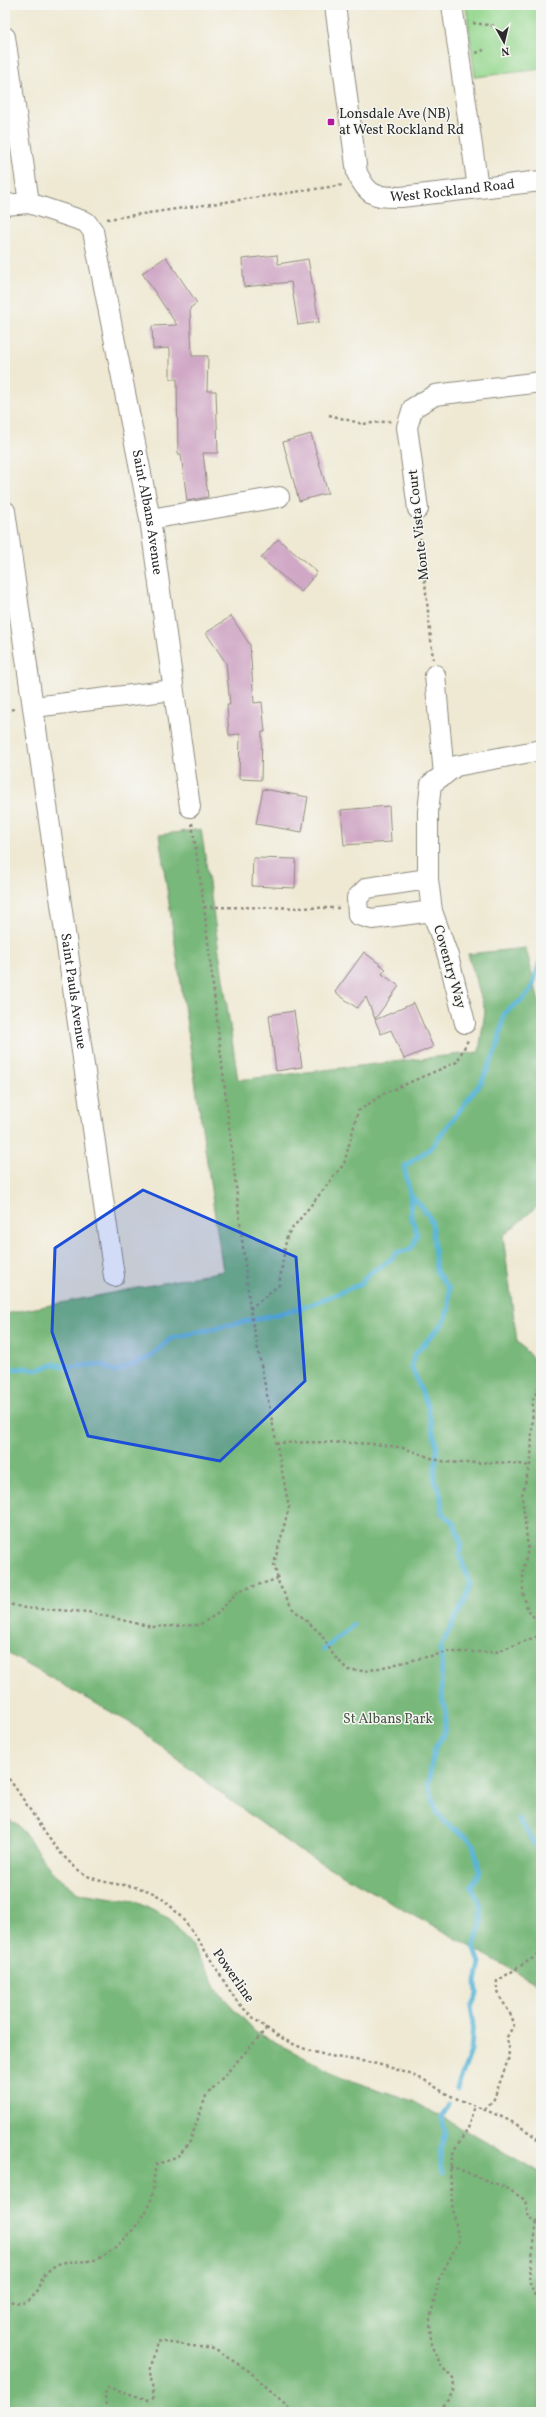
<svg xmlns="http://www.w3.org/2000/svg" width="546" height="2417" font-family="Vollkorn,serif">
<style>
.green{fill:#96d890;stroke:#60825e}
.forest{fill:#78b87a;stroke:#527252}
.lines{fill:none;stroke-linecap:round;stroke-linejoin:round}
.stream{stroke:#59b5d7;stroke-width:5}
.building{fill:#d0a8c6}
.minor-casing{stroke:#8d8a7f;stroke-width:22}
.path{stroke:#8d8a7f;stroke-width:2.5;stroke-dasharray:3 3;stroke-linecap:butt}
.minor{stroke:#fff;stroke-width:20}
.marked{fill:#1d4ed8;fill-opacity:0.2;stroke:#1d4ed8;stroke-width:3;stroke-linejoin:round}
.poi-dot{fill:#b5179e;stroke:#f6f6f2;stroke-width:1.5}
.labels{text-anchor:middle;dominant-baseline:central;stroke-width:3;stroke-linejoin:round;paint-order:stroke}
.poi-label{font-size:14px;fill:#2b2b2b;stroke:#f6f6f2;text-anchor:start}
.street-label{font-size:14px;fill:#2b2b2b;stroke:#f6f6f2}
.park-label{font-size:14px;fill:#465644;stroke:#f6f6f2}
</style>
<rect width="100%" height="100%" fill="#f6f6f2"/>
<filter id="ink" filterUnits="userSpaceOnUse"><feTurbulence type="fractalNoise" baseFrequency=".025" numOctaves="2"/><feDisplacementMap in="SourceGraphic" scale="8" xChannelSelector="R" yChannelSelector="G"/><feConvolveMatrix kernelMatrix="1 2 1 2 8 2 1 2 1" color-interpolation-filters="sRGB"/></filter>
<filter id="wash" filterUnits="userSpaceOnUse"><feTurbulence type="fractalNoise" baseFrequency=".012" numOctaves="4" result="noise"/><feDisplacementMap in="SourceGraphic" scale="16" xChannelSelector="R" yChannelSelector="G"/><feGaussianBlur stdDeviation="0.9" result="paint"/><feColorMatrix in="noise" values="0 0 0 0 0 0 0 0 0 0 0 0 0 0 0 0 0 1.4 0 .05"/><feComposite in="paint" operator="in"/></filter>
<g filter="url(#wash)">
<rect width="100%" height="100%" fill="#efe9d3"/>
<path class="green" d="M466,5H541V69L475,77Z"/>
<path class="forest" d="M201,829L238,1080L479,1052L485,1011L468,954L526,948L541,1010V1203L503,1236L517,1341L541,1368V1986L298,1850L226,1797L134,1725L5,1652V1314L223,1271L159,835Z
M5,1817L19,1826L53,1873L79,1893L134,1901L170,1919L191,1945L221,1995L257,2033L344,2078L413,2101L541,2173V2412H5Z"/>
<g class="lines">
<path class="stream" d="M410,1194L427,1213L432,1223L436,1271L449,1289V1308L443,1323L415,1354L411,1366L427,1405L437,1448L434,1479L440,1492L443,1514L454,1523L461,1543L460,1556L470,1584L466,1598L440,1648L442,1661L441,1693L446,1713L444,1733L434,1750L428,1784L437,1813L449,1826L467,1837L473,1844L480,1871L471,1886L481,1906V1923L474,1947L480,1963L476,1982L477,1994L471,2007L473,2019L471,2051L457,2088
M5,1370L26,1368L36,1370L56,1364L69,1368L89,1365H103L115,1372L149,1358L172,1338L300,1309L361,1284C368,1268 387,1268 396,1253L409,1250L413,1246L417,1234L411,1216L410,1194L404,1167L432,1147L482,1081L497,1048L504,1014C510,1007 518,1004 524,998C536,987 535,973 541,958
M323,1650L353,1625
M519,1819L541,1855
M442,2173L440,2150L445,2132L442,2118L448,2104"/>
</g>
<g id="blocks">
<path class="building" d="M277,255L278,264L308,259L319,322L298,325L291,282L244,287L242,259Z
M166,257L197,303L190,308L192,356H208L207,391H216L218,453H203L208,497L187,501L181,454H178L177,379H170V348L153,349L152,326L177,325L142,273Z
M311,434L328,493L299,501L283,442Z
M278,539L317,572L301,592L261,558Z
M231,616L250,645L254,703L262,702L265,732H262L261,780L239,779L240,734L229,735L227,705H230L226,663L206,633Z
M263,789L308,797L302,832L256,824Z
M389,806L391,842L344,845L341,810Z
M253,858L296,859L295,888L252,886Z
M364,952L386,969L382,974L399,986L375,1019L366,997L357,1008L335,992Z
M414,1003L433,1047L404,1059L391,1030L381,1034L375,1020Z
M294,1011L302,1067L276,1071L269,1015Z"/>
</g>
</g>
<g filter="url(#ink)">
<use href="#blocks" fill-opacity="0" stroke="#8d8a7f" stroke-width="1"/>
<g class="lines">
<g class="minor-casing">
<g id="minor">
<path id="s1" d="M335,5L357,173C369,197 375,197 401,197L541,181"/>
<path d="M452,5L478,188"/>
<path d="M5,37L29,203"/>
<path id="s2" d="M5,205L29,203L86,222L93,231L150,519L190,807"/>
<path d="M418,509L407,427L413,408L435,395L541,382"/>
<path id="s3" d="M5,511L114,1276"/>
<path d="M150,519L279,497"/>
<path d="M435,675L444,775"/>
<path d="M34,707L173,690"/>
<path d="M428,879L367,888L357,898L358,915L372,919L432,911"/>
<path d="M465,1023L448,956L432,911L428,879V812L431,784L456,766L541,750"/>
</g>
</g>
<path class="path" d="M473,23L495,26
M476,53L484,50
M107,219L343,185
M329,415L363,424L391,421
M419,526L433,659
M5,710L16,709
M192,823L204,907L250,1309L289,1507L274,1564L279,1584L292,1608L321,1634L334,1656L348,1670L366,1671L448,1652H496L541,1635
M204,907L340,908
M250,1309L279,1285L287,1235L344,1164L358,1111L385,1093L457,1062L468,1040
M541,1381L533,1400L531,1461L522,1495L528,1548L523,1573V1592L527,1608L541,1627
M276,1443C316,1442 358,1441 398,1447C415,1450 431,1460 447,1462C475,1465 501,1459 529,1466
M5,1603L25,1608L88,1612L152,1627L199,1625L217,1614L238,1591L277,1579
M5,1774C31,1806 47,1846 81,1872C103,1887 128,1882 151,1892C184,1907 215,1969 236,2000C257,2025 290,2047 322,2054C341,2059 362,2060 381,2065C396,2069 411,2074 424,2080C432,2084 439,2090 447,2094C482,2111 510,2115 541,2142
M485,2109L494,2099L509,2057L507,2037L514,2025C512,2010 494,1996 497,1981L541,1953
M450,2167L505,2187L525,2200L529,2218L541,2223
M541,2219L537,2221L529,2280L541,2312
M5,2299C40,2315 33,2280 53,2267C66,2258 79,2264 94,2260C112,2256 147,2218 151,2200C155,2188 152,2176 157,2164L176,2158L189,2144L206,2096L267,2028
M106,2412L105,2394L108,2387L149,2400L154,2397L150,2372L157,2341L214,2349L249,2371L294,2412
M252,2412L255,2410L273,2412
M440,2412L453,2392L454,2380L442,2367L431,2345L430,2319L439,2279L459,2241L452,2204L450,2167L454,2150L468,2129L474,2105"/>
<use href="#minor" class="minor"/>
</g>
</g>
<path class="marked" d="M143,1190L296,1257L305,1381L220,1461L88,1436L52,1332L55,1248Z"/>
<rect class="poi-dot" x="327" y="118" width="8" height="8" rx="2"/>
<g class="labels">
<g class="poi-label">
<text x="339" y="114">Lonsdale Ave (NB)<tspan x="339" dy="16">at West Rockland Rd</tspan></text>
</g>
<g class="street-label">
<text stroke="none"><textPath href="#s1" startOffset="276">West Rockland Road</textPath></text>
<text stroke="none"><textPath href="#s2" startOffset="382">Saint Albans Avenue</textPath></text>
<text transform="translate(419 525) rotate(-96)">Monte Vista Court</text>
<text transform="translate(449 967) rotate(74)">Coventry Way</text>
<text stroke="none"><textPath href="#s3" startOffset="485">Saint Pauls Avenue</textPath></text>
<text transform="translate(233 1976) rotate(55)">Powerline</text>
</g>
<g class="park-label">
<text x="388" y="1719">St Albans Park</text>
</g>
</g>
<rect width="546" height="2417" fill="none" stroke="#f6f6f2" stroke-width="20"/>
<g transform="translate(504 42) rotate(172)" stroke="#f6f6f2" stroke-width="3" paint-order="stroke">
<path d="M0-3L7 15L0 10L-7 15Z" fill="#2b2b2b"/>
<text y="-6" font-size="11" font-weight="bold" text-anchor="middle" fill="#2b2b2b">N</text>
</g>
</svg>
